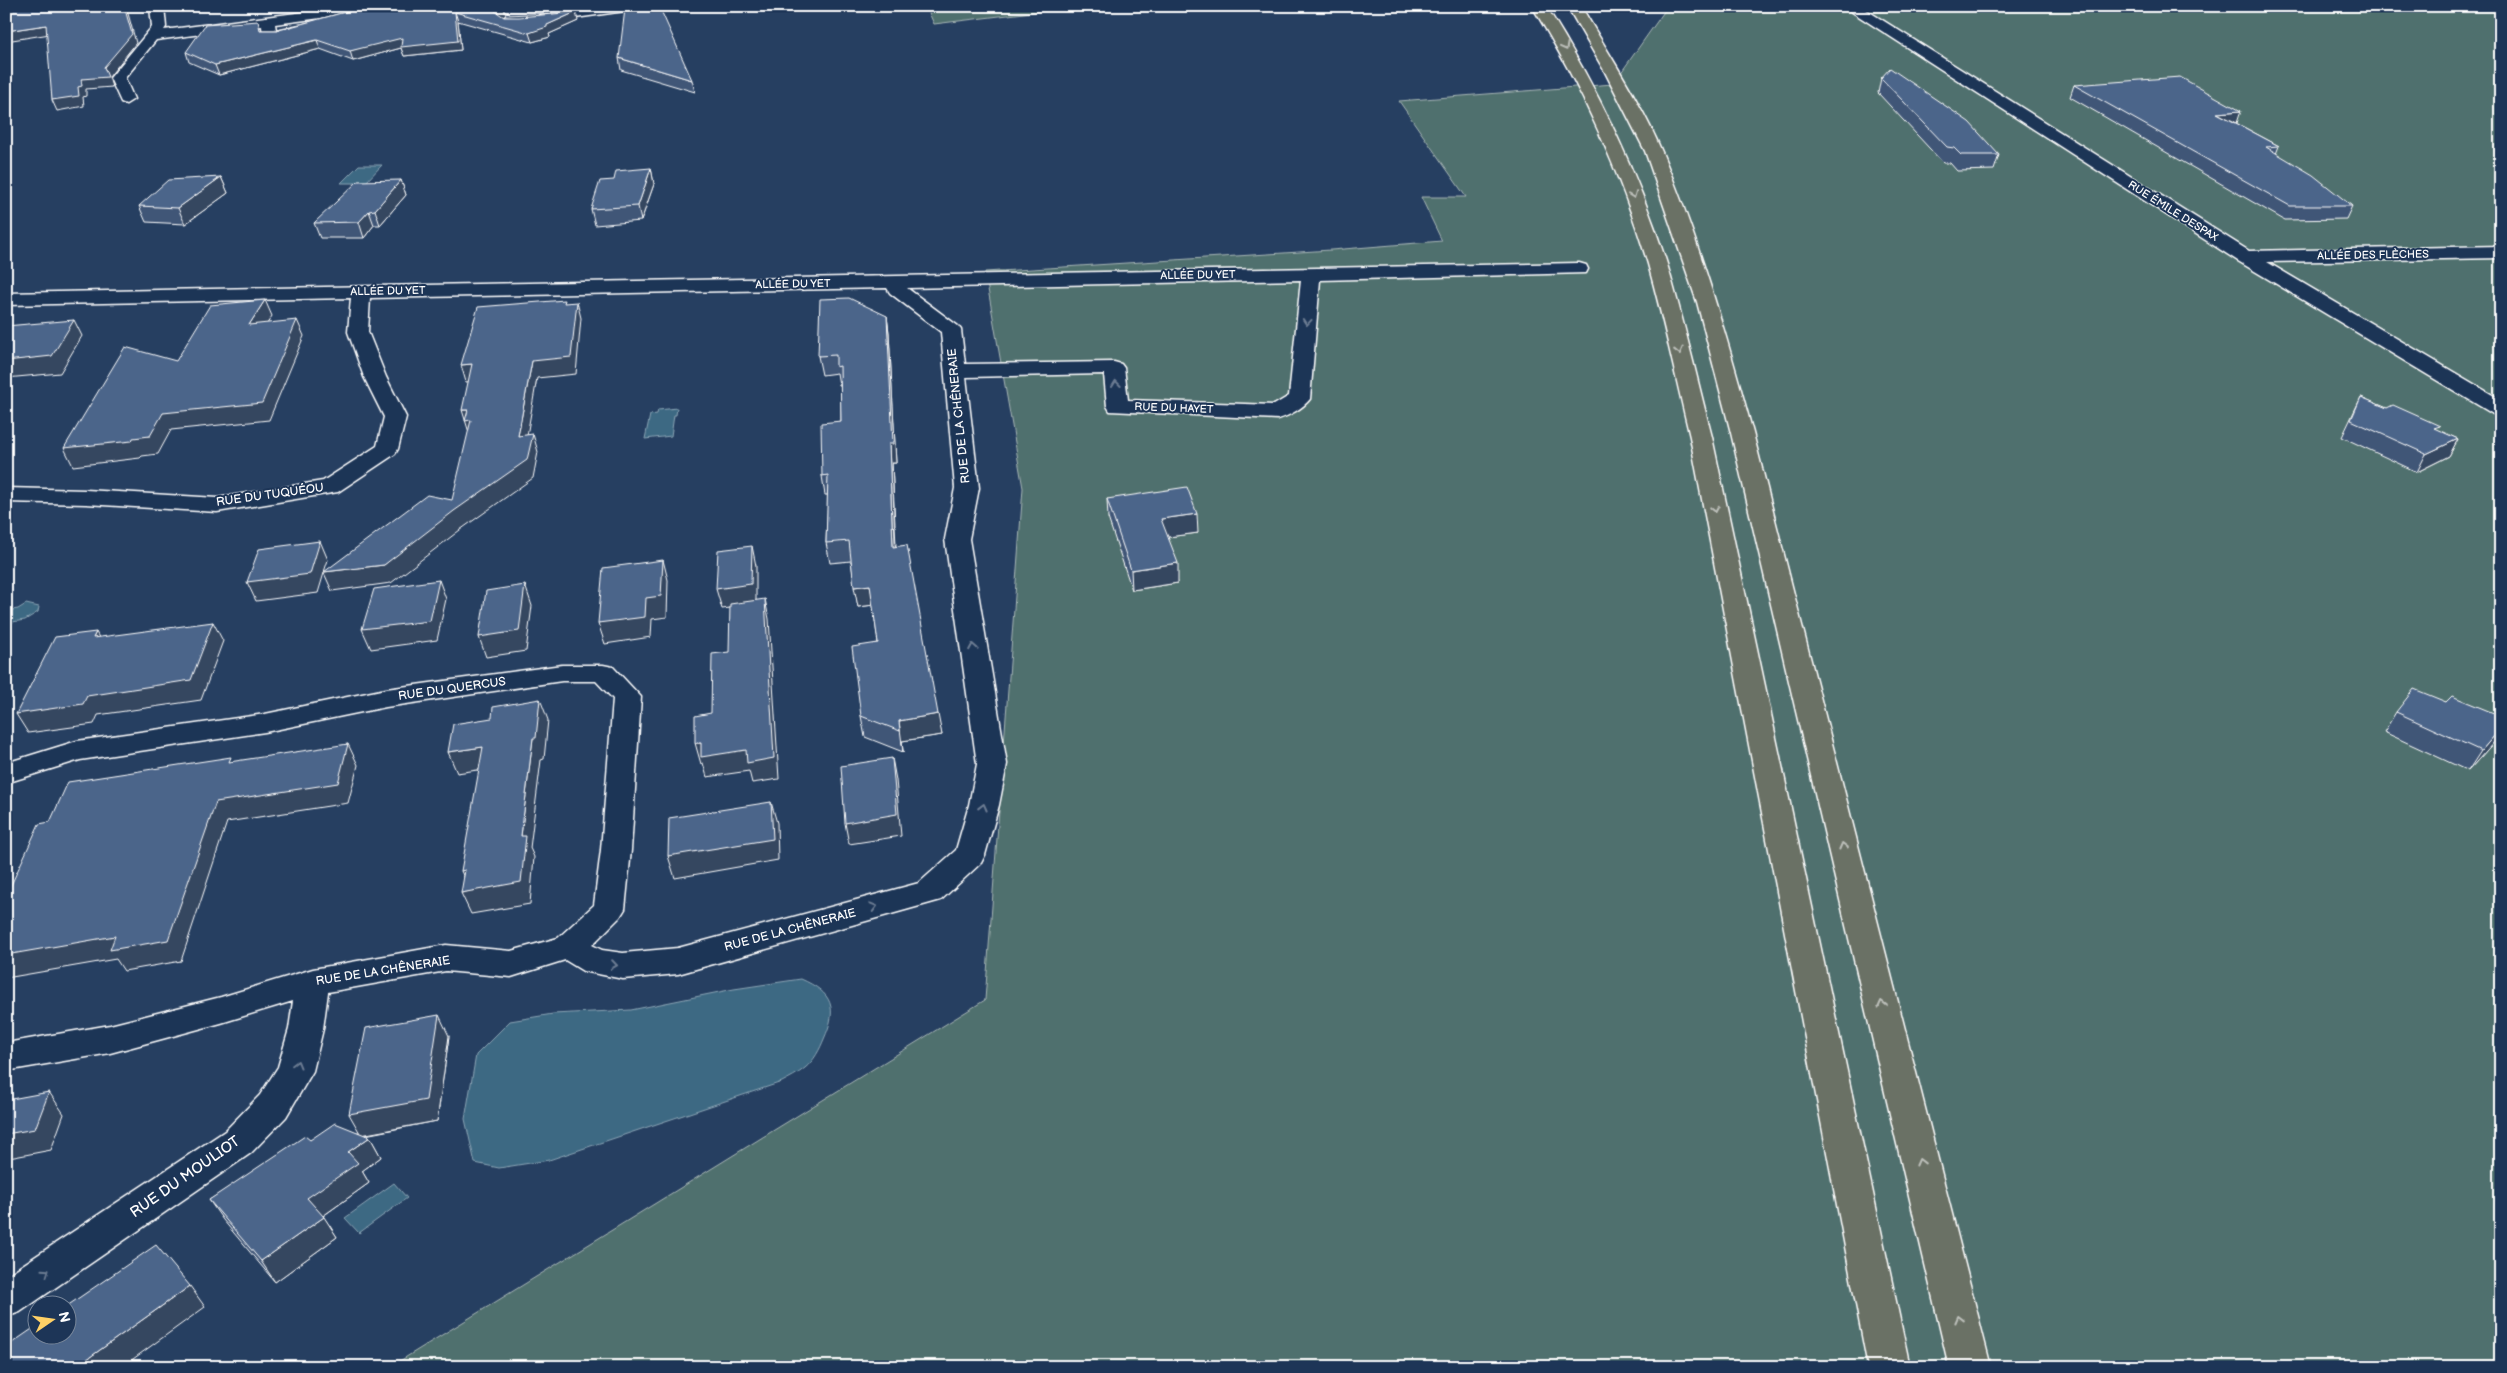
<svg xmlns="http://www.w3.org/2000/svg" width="2507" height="1373" font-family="'Balsamiq Sans',sans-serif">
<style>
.green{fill:#506f6e;stroke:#a8b7b6}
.water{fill:#3e6983;stroke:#8ba5b5}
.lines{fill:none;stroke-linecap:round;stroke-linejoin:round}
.minor-casing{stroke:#fff;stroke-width:3}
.trunk-casing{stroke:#fff;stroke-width:3}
.minor{fill:#1d3557;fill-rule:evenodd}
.trunk{fill:#6b7165;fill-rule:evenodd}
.wall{fill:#415777;stroke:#fff}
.shaded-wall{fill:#354761;stroke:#fff}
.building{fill:#4c658a;stroke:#fff}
.oneway{stroke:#bcbfba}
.oneway2{stroke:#6c7c92}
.labels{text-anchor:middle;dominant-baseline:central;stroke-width:4;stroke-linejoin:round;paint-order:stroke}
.far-street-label{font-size:11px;fill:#fff;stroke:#1d3557}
.street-label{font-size:12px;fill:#fff;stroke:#1d3557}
.near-street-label{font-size:15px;fill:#fff;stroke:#1d3557}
</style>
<rect width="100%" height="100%" fill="#263f61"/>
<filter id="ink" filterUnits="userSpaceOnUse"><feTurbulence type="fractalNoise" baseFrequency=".02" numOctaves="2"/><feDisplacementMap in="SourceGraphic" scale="10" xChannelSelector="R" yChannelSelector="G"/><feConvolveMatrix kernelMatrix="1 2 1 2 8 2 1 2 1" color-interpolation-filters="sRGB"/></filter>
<g filter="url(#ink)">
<path class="green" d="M926,6H1082L934,24Z
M1668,6H2501V1367H390L985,1000L1023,488L985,272L1331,250L1442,241L1421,197H1466L1399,101L1613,84Z"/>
<path class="water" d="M359,165H382L365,183H341Z
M677,408L676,415H674L671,436L645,439L650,415L657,414L658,410Z
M26,604L39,607L38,612L25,620L6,623V611L18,609Z
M801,979C833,993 838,1008 824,1039C820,1049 814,1061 805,1068C798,1074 789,1078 782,1082L549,1160L499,1168L475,1163L465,1119L476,1055L510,1021L553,1014L631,1010L734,989Z
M394,1183L407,1198L359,1233L345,1218Z"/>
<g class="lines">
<g class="minor-casing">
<path id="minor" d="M150,6H164L166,27L164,30L350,6H368L374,10L372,13L342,21L337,20L336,16L275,24L276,30L300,25L307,29L305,32L270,39L263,35L262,26L156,40L125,78L134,99L126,104L121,102L110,78L152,27Z
M601,6H639L632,10L540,23L533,19L540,15Z
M1843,6H1860L2249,251L2501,246V258L2267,262L2501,400V415L2493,414L2238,261Z
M1579,263L1586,265L1588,269L1586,273L1320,280L1310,399C1303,408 1289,416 1278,419L1110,411L1107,406L1104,374L966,377L979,488L969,539L1007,764L999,805L985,855L981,863L941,900L678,974L623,979L583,971L565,960L511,977L446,971L328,992L323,1029L313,1071L286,1117L251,1153L20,1312L6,1317V1276L225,1131L260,1095L278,1067L289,1029L293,1001L221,1023L110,1053L6,1071V1043L110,1025L221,997L313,969L446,945L511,951L558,938L594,905L601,850L613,699L596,681H562L386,707L265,732L80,760L6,783V763L77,741L265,714L386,689L562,665H603L613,667L641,697L631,850L625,909L620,917L592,945L602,950L623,953L678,948L919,883L956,850L969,805L977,764L945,539L955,488L941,332L890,293L887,288L370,298L368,332L386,377L406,417L398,449L395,454L338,492L217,512L86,504L6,502V488L86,490L217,498L323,481L377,446L384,417L364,377L348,332L351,298L6,305V293ZM1301,280L1289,396L1274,405L1128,400L1124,368L1121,364L1114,362L965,364L961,330L958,326L907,288Z"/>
</g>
<g class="trunk-casing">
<path id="trunk" d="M1532,6H1546C1597,87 1638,173 1667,264C1684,321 1697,379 1712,437L1910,1367H1868L1690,437C1676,379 1664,321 1648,264C1621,174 1582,87 1532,6Z
M1567,6H1581C1608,53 1641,102 1662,152C1700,243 1727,338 1753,433L1991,1367H1949L1731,433L1697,302L1645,151L1605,72Z"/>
</g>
<use href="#minor" class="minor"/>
<use href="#trunk" class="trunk"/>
</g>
<path class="wall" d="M367,6H599L552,13L506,15L504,17L578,21L549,34L550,37L532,42L458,21L461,50L404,56L401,48L353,61L320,49L219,75L189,62L186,52L261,30H279Z
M619,58L692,80L695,92L621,70Z
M1881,78L1999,155L1994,170L1957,171L1950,163H1943L1878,93Z
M2074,85L2236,123L2279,146L2276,154L2352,206L2346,219L2284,220L2070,97Z
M651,168L654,184L641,221L595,225L591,209Z
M221,177L228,193L185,224L146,222L139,206Z
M401,180L406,195L380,225H374L364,238H320L314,223Z
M887,316L889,333L896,463H892L896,546L942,735L902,741L903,752L865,737L861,716L878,643L873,605L858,607L851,561L830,563L826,543L828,495H825L822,476L841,421V385H839L837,373L822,375L818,356Z
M2361,397L2458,439L2449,456L2417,472L2342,437Z
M1107,499L1198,533L1168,537L1178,583L1132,590L1108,518Z
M2446,702L2501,716V732L2496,740L2468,771L2384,732L2396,712Z
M449,1036L437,1121L365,1135L370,1137L381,1157L362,1171L369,1183L323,1216L337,1237L275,1282L223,1220L209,1200L310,1140L359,1132Z"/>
<path class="shaded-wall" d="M124,6H126L136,43L109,77L112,87L86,89V96L83,97L84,106L57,111L52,100L78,87L81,79L104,67Z
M301,6H345L303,10Z
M503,6L506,15L497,20L495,11Z
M550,6H599L552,13Z
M455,12L458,21L461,50L404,56L401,48L353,61L350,51Z
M576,12L578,21L549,34L550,37L532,42L529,33Z
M46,25L50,34L6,41V31Z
M317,40L320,49L219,75L215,65Z
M2241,111L2237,123L2217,113Z
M651,168L654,184L641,221L638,206Z
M221,177L228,193L185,224L178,208Z
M401,180L406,195L380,225L375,210Z
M369,211L374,225L364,238L359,222Z
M265,300L272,316L256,341L249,325Z
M577,302L581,318L576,374L537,378L524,453L518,436L532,361Z
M887,316L889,333L896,463H892L896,566L893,547L889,444Z
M74,320L82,336L60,373L6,378V361Z
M297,320L304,336L269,420L171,430L158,454L142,456L140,458L73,466L64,448L163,413Z
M472,364L477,381L466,382L461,365Z
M462,410H468L474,427L471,439Z
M533,434L538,452L533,478L460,530L391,583L332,591L324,573L318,593L256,601L247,582L320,541L328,560L324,572L384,565Z
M2458,439L2449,456L2417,472L2426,454Z
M1197,514L1198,533L1161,538V519Z
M752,546L756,566V605L722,609L716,589Z
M663,560L668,580L667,617L652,619L651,637L605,644L598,623L646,598Z
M1178,563V583L1132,590L1131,570Z
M439,580L446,599L437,640L371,649L362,629Z
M525,585L532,606L526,651L486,657L479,637Z
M870,585L874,605L858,607L854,587Z
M765,599L769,619L779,779L752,783L749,771L707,777L703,763L701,764L695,743H701Z
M213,622L223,641L201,700L98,715L94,724L28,733L16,714L87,696Z
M96,632L106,651L93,638Z
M540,699L548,720L544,759L541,760L530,848L534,857L530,904L471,914L461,893L470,891L461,871L521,836L533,738Z
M938,714L942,735L902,741L903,752L899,721Z
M2501,728V732L2496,740L2468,771L2481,751Z
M348,744L358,765L348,803L227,822L181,961L124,971L116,959L6,978V955L216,802Z
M483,747L491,768L457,773L448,752Z
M892,758L896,780L901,836L849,844L845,823Z
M771,802L777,823L778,860L675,878L668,856Z
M439,1015L449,1036L437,1121L361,1135L349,1114Z
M49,1092L64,1114L51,1150L9,1158L6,1164V1134Z
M370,1137L381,1157L362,1171L369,1183L320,1218L307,1198L348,1152Z
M324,1217L337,1237L275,1282L261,1261Z
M190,1286L205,1307L122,1367H76Z"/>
<path class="building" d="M6,6H124L132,34L104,67L108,77L81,79L82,86L78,87L79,96L52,100L46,25L6,31Z
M367,6H503L495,11L504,17H519L576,12L547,25V27L529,33L455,12L458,41L401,47L402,38L350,51L317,40L215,65L186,52L205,25L258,21L260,30H279Z
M645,6H659L692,80L619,58L625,9Z
M1890,68L1969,122L1999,155H1961L1954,148L1947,147L1881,78Z
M2180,77L2241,111L2217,113L2279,146L2266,147L2313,175L2352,206H2290L2074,85Z
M651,168L638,206L591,209L600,181L614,180L616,171Z
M221,177L178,208L139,206L168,180Z
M401,180L375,210L369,211L359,222L314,223L358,181Z
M849,298L887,316L893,444H889L893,547L907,545L938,714L899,721L900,731L861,716L852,647L878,643L870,585L854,587L849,541L826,543L828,475L822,476L821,423L841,421L840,366L836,367V355L818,356L820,299Z
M265,300L249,325L297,320L262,403L163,413L150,436L133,438L132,441L64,448L125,347L176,361L210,305Z
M565,300L564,303L577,302L571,357L532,361L518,436L533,434L527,460L454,511L384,565L324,572L427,495L452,500L471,420L465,421L468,410H462L472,364L461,365L478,307Z
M74,320L52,356L6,361V326Z
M2361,397L2387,408L2393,405L2440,426L2434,428L2458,439L2426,454L2351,420Z
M1187,487L1197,514L1161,519L1178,563L1131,570L1107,499Z
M320,541L310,574L247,582L259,549Z
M752,546L751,584L716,589L718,550Z
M663,560L661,596L646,598L645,617L598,623L603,568Z
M439,580L430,621L362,629L374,589Z
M525,585L519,631L479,637L486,591Z
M765,599L774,758L747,763L746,750L701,757V743H695V716L711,713L712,654L729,652L730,604Z
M213,622L191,680L87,696L83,704L16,714L55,637L96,632L93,638Z
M2414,689L2446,702L2452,696L2501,716V728L2481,751L2396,712Z
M540,699L536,738H533L521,836H526L521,882L461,893L465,870L461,871L483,747L448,752L453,724L492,718L493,707Z
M348,744L338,783L216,802L168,940L110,950L115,936L6,955V896L39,824L50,822L68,782L231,757L229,762Z
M892,758L897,814L845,823L841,766Z
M771,802L773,839L668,856L669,818Z
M439,1015L426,1100L349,1114L366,1028Z
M49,1092L35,1129L6,1134V1100Z
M335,1123L370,1137L348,1152L358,1163L307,1198L324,1217L261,1261L209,1200L305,1136L310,1140Z
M156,1245L190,1286L76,1367H10L6,1362V1347L38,1325V1336H68L67,1306Z"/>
<defs><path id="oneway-chevron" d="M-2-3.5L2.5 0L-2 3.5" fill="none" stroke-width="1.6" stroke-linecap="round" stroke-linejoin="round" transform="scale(1.25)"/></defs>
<g class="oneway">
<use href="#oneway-chevron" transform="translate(1565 47) rotate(62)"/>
<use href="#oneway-chevron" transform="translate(1633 195) rotate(69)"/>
<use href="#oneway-chevron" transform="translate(1679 351) rotate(76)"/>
<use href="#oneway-chevron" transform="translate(1715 509) rotate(79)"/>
<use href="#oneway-chevron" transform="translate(1843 846) rotate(-104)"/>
<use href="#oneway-chevron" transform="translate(1882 1004) rotate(-104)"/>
<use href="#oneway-chevron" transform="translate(1920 1162) rotate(-104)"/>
<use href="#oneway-chevron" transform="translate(1959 1319) rotate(-104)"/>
</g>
<g class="oneway2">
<use href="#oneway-chevron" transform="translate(1307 322) rotate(95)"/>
<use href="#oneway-chevron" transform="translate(1116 384) rotate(-96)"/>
<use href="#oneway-chevron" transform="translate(973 647) rotate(-100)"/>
<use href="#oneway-chevron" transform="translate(983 807) rotate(-76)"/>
<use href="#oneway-chevron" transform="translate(874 907) rotate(-15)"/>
<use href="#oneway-chevron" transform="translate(614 965) rotate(8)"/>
<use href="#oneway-chevron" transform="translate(297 1064) rotate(-75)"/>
<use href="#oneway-chevron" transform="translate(46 1272) rotate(-35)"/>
</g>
</g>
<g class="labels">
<g class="far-street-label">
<text transform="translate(2173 211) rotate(32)">RUE ÉMILE DESPAX</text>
<text transform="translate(2373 255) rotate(-1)">ALLÉE DES FLÈCHES</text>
<text transform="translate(1198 275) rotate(-1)">ALLÉE DU YET</text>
<text transform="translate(793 284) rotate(-1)">ALLÉE DU YET</text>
<text transform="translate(388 291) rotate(-1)">ALLÉE DU YET</text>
<text transform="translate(1174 408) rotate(2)">RUE DU HAYET</text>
</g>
<g class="street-label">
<text transform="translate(959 416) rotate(-96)">RUE DE LA CHÊNERAIE</text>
<text transform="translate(270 495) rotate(-8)">RUE DU TUQUÉOU</text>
<text transform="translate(452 689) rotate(-8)">RUE DU QUERCUS</text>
<text transform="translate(790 930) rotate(-15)">RUE DE LA CHÊNERAIE</text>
<text transform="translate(383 971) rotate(-9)">RUE DE LA CHÊNERAIE</text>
</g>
<g class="near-street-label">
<text transform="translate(185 1177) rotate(-35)">RUE DU MOULIOT</text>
</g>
</g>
<rect width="2507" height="1373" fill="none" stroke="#1d3557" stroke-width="25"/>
<rect x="12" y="12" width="2482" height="1348" fill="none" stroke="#fff" stroke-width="2" filter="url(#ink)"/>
<g transform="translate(52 1320) rotate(77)"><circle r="24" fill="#1d3557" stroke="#77869a"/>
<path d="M0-4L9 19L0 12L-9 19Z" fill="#ffd166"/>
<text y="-8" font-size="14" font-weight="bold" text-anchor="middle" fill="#ffffff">N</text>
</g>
</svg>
